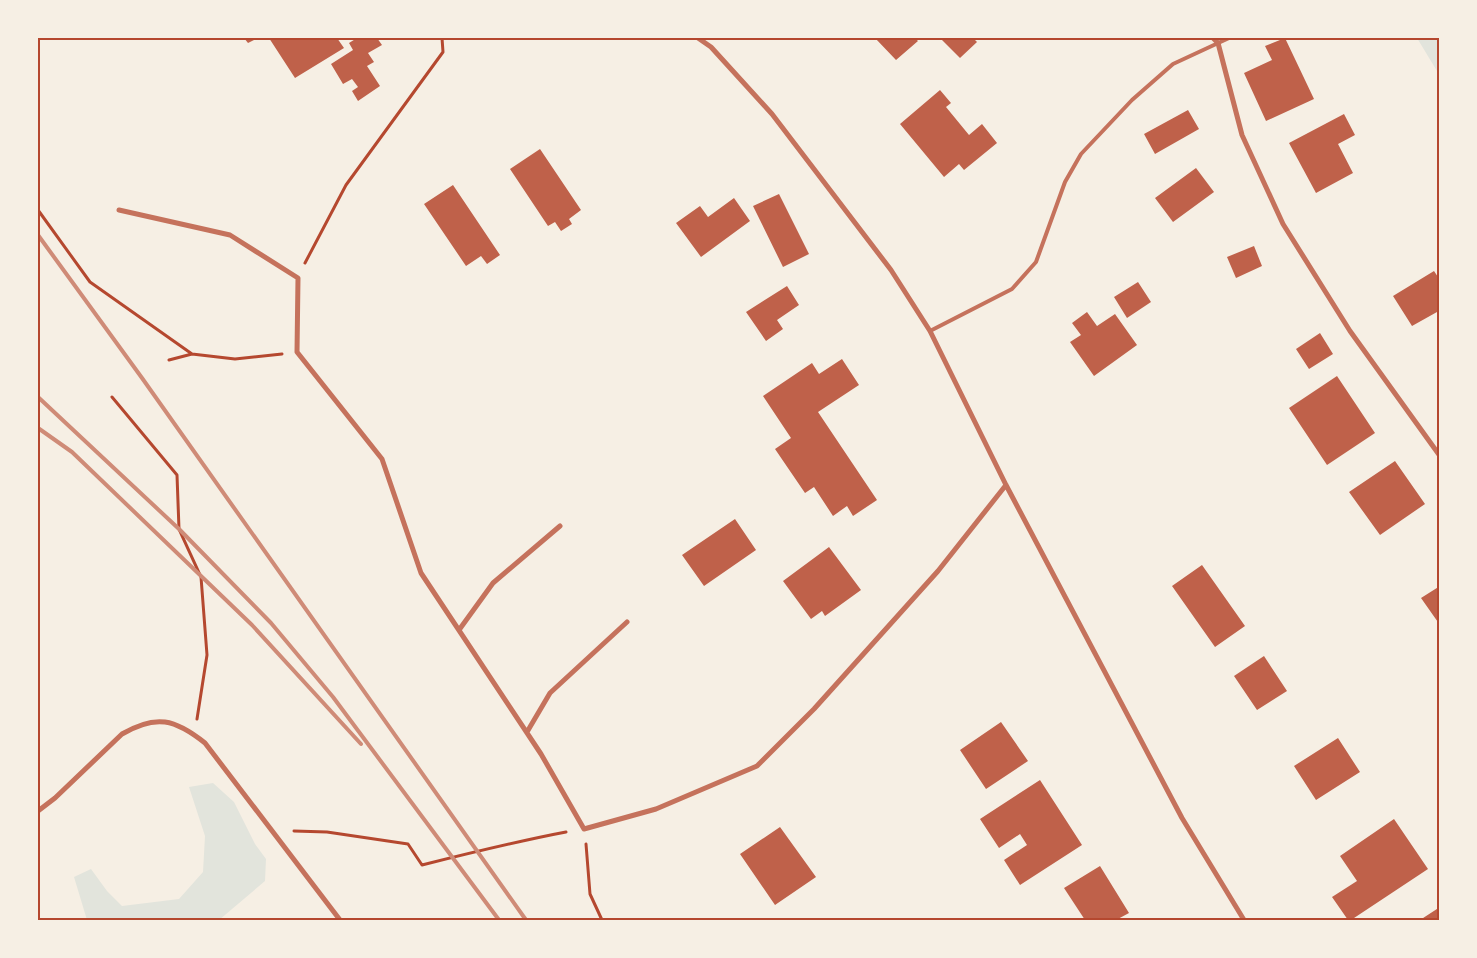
<svg xmlns="http://www.w3.org/2000/svg" width="1477" height="958" font-family="Raleway,sans-serif">
<style>
.green{fill:#e2e4dc}
.building{fill:#bf614a}
.lines{fill:none;stroke-linecap:round;stroke-linejoin:round}
.path{stroke:#b5482f;stroke-width:3}
.service{stroke:#c5725c;stroke-width:4}
.minor{stroke:#c5725c;stroke-width:5}
.rail{stroke:#cf8b77;stroke-width:4}
.neatline{fill:none;stroke:#b5482f;stroke-width:2}
</style>
<rect width="100%" height="100%" fill="#f6efe4"/>
<path class="green" d="M1417,38H1439V76L1437,71Z
M213,783L234,802L255,844L266,859L265,881L219,920H87L74,877L91,869L107,891L122,906L179,899L203,872L205,836L189,787Z"/>
<path class="building" d="M244,38H258L248,43Z
M269,38H337L344,48L295,78Z
M357,38H377L382,45L368,53L374,62L367,66L380,86L358,101L352,91L358,87L352,79L343,84L331,64L353,50L349,43Z
M875,38H915L918,41L896,60Z
M940,38H973L977,42L960,58Z
M1285,38L1314,99L1266,121L1244,73L1272,60L1265,46Z
M940,90L951,103L946,107L969,135L982,124L997,143L964,170L959,164L944,177L900,124Z
M1188,110L1199,129L1155,154L1144,134Z
M1344,114L1355,135L1338,144L1353,173L1316,193L1289,143Z
M540,149L581,210L569,219L572,224L561,231L555,222L548,226L510,169Z
M1196,168L1214,192L1173,222L1155,198Z
M453,185L500,255L487,264L481,256L466,266L424,204Z
M779,194L809,254L783,267L753,206Z
M734,198L750,221L701,257L676,223L700,206L708,217Z
M1254,246L1262,266L1236,278L1227,257Z
M1434,271L1440,280V316L1437,312L1412,326L1393,296Z
M1138,282L1151,302L1127,318L1114,297Z
M787,286L799,305L777,320L783,329L766,341L746,312Z
M1087,312L1097,326L1115,314L1137,345L1094,376L1070,342L1081,335L1072,323Z
M1320,333L1333,354L1309,369L1296,349Z
M842,359L859,385L818,412L877,500L853,516L847,506L833,516L814,487L805,493L775,449L791,438L763,396L812,363L819,374Z
M1337,376L1375,433L1327,465L1289,408Z
M1395,461L1425,504L1380,535L1349,492Z
M735,519L756,550L704,586L682,555Z
M829,547L861,590L825,616L822,611L811,619L783,581Z
M1202,565L1245,626L1215,647L1172,586Z
M1440,586V625L1421,598Z
M1264,656L1287,691L1257,710L1234,676Z
M1001,722L1028,761L986,789L960,750Z
M1338,738L1360,772L1316,800L1294,766Z
M1040,780L1082,845L1020,885L1004,860L1027,845L1020,834L999,848L980,819Z
M1394,819L1428,869L1351,920H1348L1332,897L1357,881L1340,856Z
M780,827L816,877L775,905L740,854Z
M1100,866L1129,913L1116,920H1085L1064,888Z
M1440,907V920H1420Z"/>
<g class="lines">
<path class="path" d="M38,210L90,282L192,354
M305,263L346,185L443,52L442,38
M169,360L192,354L235,359L282,354
M112,397L177,475L179,529L201,577L207,655L197,719
M294,831L327,832L408,844L422,865C470,853 518,841 566,832
M586,844L590,894L602,920"/>
<path class="service" d="M930,331L1012,289L1036,262L1065,182L1081,154L1132,100L1173,64L1229,38"/>
<path class="minor" d="M698,38L711,47L772,114L891,270L930,331L1006,485L1182,818L1244,920
M1213,38L1218,43L1242,135L1283,224L1350,331L1440,456
M119,210L230,235L298,278L297,352L382,459L421,573L541,754L584,829L656,809L757,766L814,709L938,571L1006,485
M459,630L493,583L560,526
M527,732L550,693L627,622
M38,811L55,798L122,734C156,714 175,719 205,743L340,920"/>
<path class="rail" d="M38,235L142,378L526,920
M38,397L179,529L271,623L333,697L499,920
M38,428L72,452L252,625L361,744"/>
</g>
<rect width="1477" height="958" fill="none" stroke="#f6efe4" stroke-width="78"/>
<rect x="39" y="39" width="1399" height="880" class="neatline"/>
</svg>
